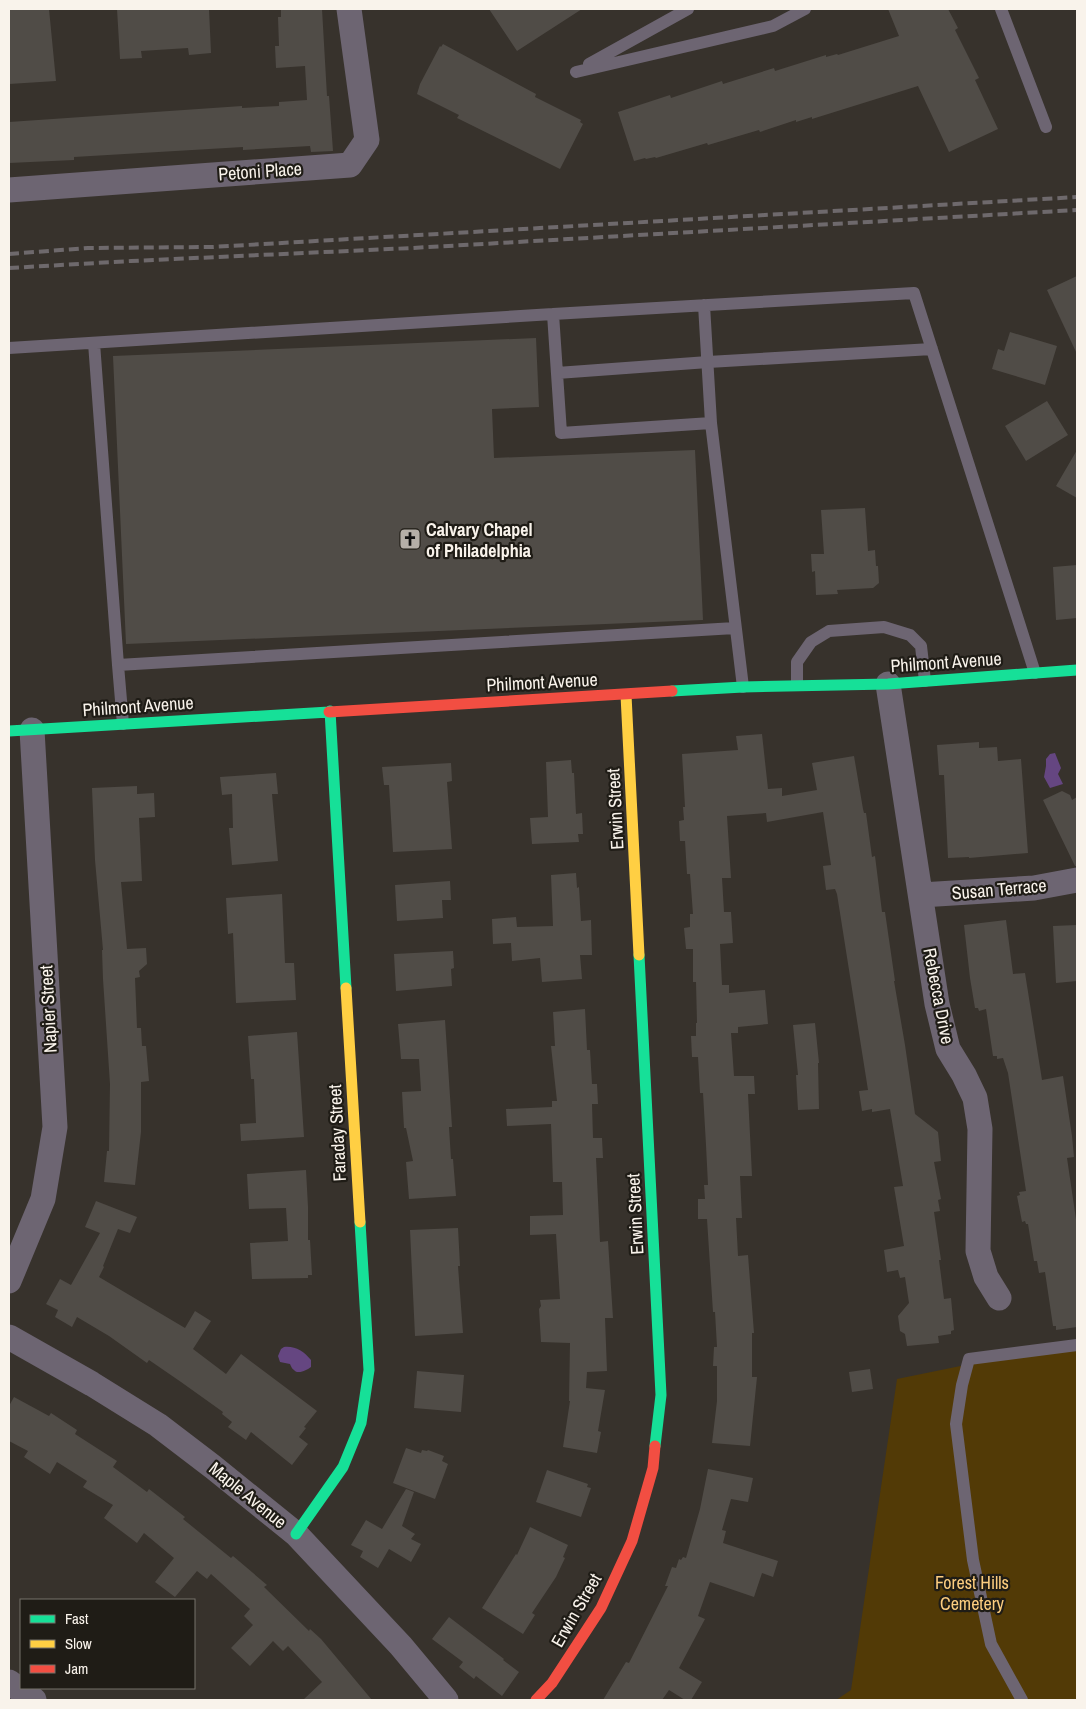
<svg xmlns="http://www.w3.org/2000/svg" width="1086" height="1709" font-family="'Archivo Narrow',sans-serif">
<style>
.green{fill:#523a06}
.water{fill:#654681}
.building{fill:#504c47}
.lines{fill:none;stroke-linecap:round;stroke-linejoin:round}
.lane{stroke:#6d6572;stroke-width:12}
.street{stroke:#6d6572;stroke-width:25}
.fast{stroke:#16e098;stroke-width:11}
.slow{stroke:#ffcf43;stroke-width:11}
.jam{stroke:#f24e42;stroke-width:11}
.rail{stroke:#6e696c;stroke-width:4;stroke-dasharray:10 5;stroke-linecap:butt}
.labels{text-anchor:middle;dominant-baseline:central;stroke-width:4.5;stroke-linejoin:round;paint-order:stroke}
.street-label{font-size:18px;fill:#f9f3eb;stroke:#1f1c16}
.poi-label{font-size:18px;font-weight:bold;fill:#f9f3eb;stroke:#1f1c16;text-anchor:start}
.park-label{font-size:18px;fill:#fccd7f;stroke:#1f1c16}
</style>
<rect width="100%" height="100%" fill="#37322c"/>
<path class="green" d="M1077,1342V1700H836L851,1690L897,1379Z"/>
<path class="water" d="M1055,753L1061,768L1058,774L1063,784L1050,788L1044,777L1046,766V759L1050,754Z
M284,1347C296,1346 303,1351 311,1360V1367C307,1370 298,1375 294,1370C292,1369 291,1366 290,1364L280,1362L278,1356L281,1349Z"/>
<path class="building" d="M9,9H49L56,81L9,84Z
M117,9H209L211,53L189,55L188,48L141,51L142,58L120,59Z
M281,9H322L327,96H329L333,151L311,152L310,146L243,150V147L74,157V160L9,163V122L242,106V108L279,106V102L307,100L305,66L276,68L275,46H279L278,17H281Z
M489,9H582L517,51Z
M888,9H948L958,28L955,30L979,78L975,80L998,129L949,152L918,86L812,119V117L796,122V120L760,132L759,130L708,145L707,143L656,158L655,157L646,159L645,158L634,161L618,112L670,95L671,98L722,81L723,84L774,68L775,71L826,55V57L837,54L838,55L899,36Z
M443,44L536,94L535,97L581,120L580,122L583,124L560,169L457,118L459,115L417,94L420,84L440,46L441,47Z
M1077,276V354L1047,290Z
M1010,332L1057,346L1045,385L992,369L998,349L1004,351Z
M536,338L539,407L492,409L494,458L695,450L703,620L126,644L113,356Z
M1047,401L1068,435L1026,461L1005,426Z
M1077,450V498L1056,486Z
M865,508L868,551L875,550L876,566H878L879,583L873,588L837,590L838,594L816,595L815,571L812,572L811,554H824L821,510Z
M1077,565V618L1056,620L1053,567Z
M762,734L768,789L782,788V796L817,790L812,763L854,756L863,809L864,813H866L872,857L875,856L882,912H885L895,981H894L905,1045L915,1114L938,1132L941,1161L934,1162L941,1199L938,1200L940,1211L934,1212L941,1260H939L944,1299L951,1298L954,1330L951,1331V1334L938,1336L939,1343L907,1346L905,1334L900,1331L898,1316L909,1303L905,1277L900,1278L898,1270L887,1272L884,1250L904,1246L894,1187L903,1186L890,1109L872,1112V1109L862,1111L859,1091L868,1090L837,894L835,889L826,890L823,866L831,865L823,812L767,822L766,813L727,816L731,878H722L724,912H731L733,943L720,944L722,985H729V993L765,990L768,1024L738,1027V1033H731L734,1076H754L755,1094H748L752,1176H740L742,1218H736L738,1256L748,1255L754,1333H752V1377H757L750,1446L712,1443L717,1401V1366H713L714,1347H717L715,1312H713L707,1219H698V1199H705L704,1185H708L706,1145L703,1093H700L698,1057H692L691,1036H696V1023H697L696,982H693V949H686L684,928L690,927V914H693L690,874H687L685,841H680L679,821L684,820L683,807H685L682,754L738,750L736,736Z
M979,742V748L997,747L998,761L1021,759L1028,853L969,858V857L948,858L944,775H939L937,745Z
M571,760L572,773H574L576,814L582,813L583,834H578L579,842L532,844L530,818L548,817L546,762Z
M451,763L452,781L447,782L452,849L393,852L389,785H384L382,767Z
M276,773L278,794H272L278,861L232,865L229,828H233L232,794L222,795L220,777Z
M137,786V794L154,793L155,817L139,818L142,881L121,882L127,949L146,948L147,964L139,971L140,977L135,978L137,1028H141L142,1046H146L149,1081L141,1082V1132L135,1185L104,1182L107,1151H109L110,1084L103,979L102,950H103L95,860L92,788Z
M1062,791L1070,795L1072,800L1077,797V866H1075L1043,800Z
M576,873L577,888L579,887L581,921L591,920L592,955H580L582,979L542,982L540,958L512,961L511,943L493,944L492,919L516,917L517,927L553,926L551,875Z
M450,881L451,900H442L443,918L397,921L395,885Z
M282,894L285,963H294L296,1000L236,1003L233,933L228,934L226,898Z
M1006,920L1013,974L1025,973L1042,1080L1063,1076L1072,1136L1074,1157L1067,1158L1077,1226V1327L1056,1330V1326H1053L1045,1272L1039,1273L1037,1261H1034L1028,1224H1026L1025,1221L1022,1222L1017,1196L1020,1195L1019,1192L1026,1191L1008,1073L1003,1058L997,1059V1056H993L986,1009L979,1011L978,1008H975L970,978L964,925Z
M1077,925V981L1056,983L1053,926Z
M453,951L454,968L451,969L452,986L396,991L394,954Z
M585,1009L587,1050H590L592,1084H597L598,1104H592L593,1138H602L603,1158H596L600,1242L608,1241L613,1318H605L607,1371L587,1372L586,1388L605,1390L598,1431L601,1432L597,1453L563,1447L570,1401H569L570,1343L541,1342L539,1309L541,1306L540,1300L560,1299L556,1234L530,1235V1216L563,1215L562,1182H553L551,1124L507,1126L506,1109L552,1107V1101H557L551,1046H555L553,1012Z
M445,1020L452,1127H449L451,1159H453L456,1196L409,1199L406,1162L413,1161L406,1128H404L402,1092L421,1091L419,1059H401L398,1024Z
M815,1023L819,1063H818L819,1109L798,1110L796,1075H798L793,1025Z
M297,1032L304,1137L241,1141L240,1124L256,1123L254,1079H251L248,1036Z
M306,1170L308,1207V1240H310L312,1275H308V1278L252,1279L250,1243L288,1241L286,1208L249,1209L247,1174Z
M96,1201L137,1217L130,1233L118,1229L103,1266L104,1267L99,1277L185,1328L195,1311L211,1321L193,1349L226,1374L241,1354L317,1411L304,1427L306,1428L299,1437L308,1444L292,1465L251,1432L246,1440L228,1427L232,1422L222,1414L223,1412L181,1382L149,1360L147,1363L109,1336L77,1317L72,1327L55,1317L58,1310L46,1304L60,1279L71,1285L100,1233L85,1227Z
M458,1228L460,1266H458L463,1333L415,1336L410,1230Z
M870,1369L873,1389L852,1392L849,1372Z
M417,1371L464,1375L461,1412L414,1408Z
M14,1397L49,1416L51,1413L77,1430L75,1434L117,1461L113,1467L147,1492L149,1489L185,1517L183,1519L231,1558L233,1556L267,1585L264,1587L309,1631L310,1629L321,1639L372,1700H303L322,1682L288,1646L283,1651L273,1641L250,1666L231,1648L253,1625L244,1616L250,1609L211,1574L207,1579L197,1571L175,1597L155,1582L174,1558L144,1533L137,1543L104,1518L113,1505L83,1487L87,1481L57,1462L50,1474L24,1457L28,1451L9,1441V1406Z
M406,1448L421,1453L422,1450L427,1451L428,1450L444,1456L442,1461L448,1464L435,1499L393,1483Z
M708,1469L753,1478L748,1502L731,1499L722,1530L726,1531L723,1543L778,1561L773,1577L762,1573L754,1597L710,1582L698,1616L705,1619L679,1668L702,1682L691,1700H685L669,1690L662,1700H603L626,1662L629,1663L668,1586H665L672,1567L676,1568L679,1559L681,1560L683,1557L686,1558L700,1509Z
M547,1470L588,1484L587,1487L591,1488L581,1517L536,1502Z
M406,1489L414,1492L402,1526L415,1534L411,1539L421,1544L411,1562L389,1549L378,1568L360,1557L363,1551L351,1545L366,1520L382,1529Z
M530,1527L568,1545L563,1557L565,1558L556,1577L532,1613L535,1615L523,1634L482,1608L516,1554L517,1555Z
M449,1617L504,1659L503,1660L519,1672L502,1696L476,1676L474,1679L459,1667L463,1662L432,1639Z"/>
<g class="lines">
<path class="lane" d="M1001,9L1046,127
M589,64L688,9
M576,72L773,26L805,9
M704,305L711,423L561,433L553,314L914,293L1035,673
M94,343L118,665
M9,348L553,314
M557,373L708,362L932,349
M711,423L743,687
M797,685V662L811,642L829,631L884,627L910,635L921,646L925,681
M123,724L118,665L735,628
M1022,1700L991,1644L973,1560L956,1424L962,1385L969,1359L1077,1345"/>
<path class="street" d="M9,190L350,165L367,140L349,9
M888,684L937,1004L948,1049L964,1075L975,1098L980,1129L978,1251L986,1277L999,1298
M921,895L1034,888L1077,880
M9,1281L43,1199L55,1127L32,730
M9,1337L92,1384L158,1425L213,1467L296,1534L401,1646L446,1700
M9,1682L34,1700"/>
<path class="fast" d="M672,691L743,687L888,684L1077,670
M330,711L346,988
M9,731L329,712
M639,955L661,1395L655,1446
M296,1534L343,1467L361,1423L369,1370L360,1222"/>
<path class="slow" d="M626,695L639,955
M346,988L360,1222"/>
<path class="jam" d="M329,712L672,691
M536,1700L552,1683L601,1608L632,1541L653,1468L655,1446"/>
<path class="rail" d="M9,254L88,248L212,247L1077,197
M9,268L131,261L412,248L1077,210"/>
</g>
<defs>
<g id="church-square" transform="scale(1.125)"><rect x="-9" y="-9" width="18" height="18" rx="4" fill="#b5afa8" stroke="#1f1c16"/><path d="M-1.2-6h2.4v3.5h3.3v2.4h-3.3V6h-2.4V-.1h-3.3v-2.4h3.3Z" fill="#111"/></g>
</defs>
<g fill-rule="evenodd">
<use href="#church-square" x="410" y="539"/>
</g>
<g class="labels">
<g class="street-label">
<text transform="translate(260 171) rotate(-4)">Petoni Place</text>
<text transform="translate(946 662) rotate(-4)">Philmont Avenue</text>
<text transform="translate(542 682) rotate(-3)">Philmont Avenue</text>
<text transform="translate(138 706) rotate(-4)">Philmont Avenue</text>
<text transform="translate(615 809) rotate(-93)">Erwin Street</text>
<text transform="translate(999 889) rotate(-5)">Susan Terrace</text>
<text transform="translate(939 996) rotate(79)">Rebecca Drive</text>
<text transform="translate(48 1009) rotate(-93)">Napier Street</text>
<text transform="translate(337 1133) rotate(-93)">Faraday Street</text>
<text transform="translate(635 1214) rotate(-93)">Erwin Street</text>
<text transform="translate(248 1495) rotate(39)">Maple Avenue</text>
<text transform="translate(576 1610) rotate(-60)">Erwin Street</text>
</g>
<g class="poi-label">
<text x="426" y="529">Calvary Chapel<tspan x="426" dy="21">of Philadelphia</tspan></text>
</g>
<g class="park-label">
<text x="972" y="1582">Forest Hills<tspan x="972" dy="21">Cemetery</tspan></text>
</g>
</g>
<rect width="1086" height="1709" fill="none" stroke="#f9f3eb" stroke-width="20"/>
<rect x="20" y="1599" width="175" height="90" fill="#1f1c16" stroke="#76726b"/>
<rect x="30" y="1615" width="25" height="8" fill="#16e098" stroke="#76726b"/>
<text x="65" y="1624" font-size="15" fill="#f9f3eb">Fast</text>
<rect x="30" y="1640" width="25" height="8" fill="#ffcf43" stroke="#76726b"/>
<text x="65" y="1649" font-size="15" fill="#f9f3eb">Slow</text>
<rect x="30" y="1665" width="25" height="8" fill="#f24e42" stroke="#76726b"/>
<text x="65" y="1674" font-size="15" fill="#f9f3eb">Jam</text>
</svg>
